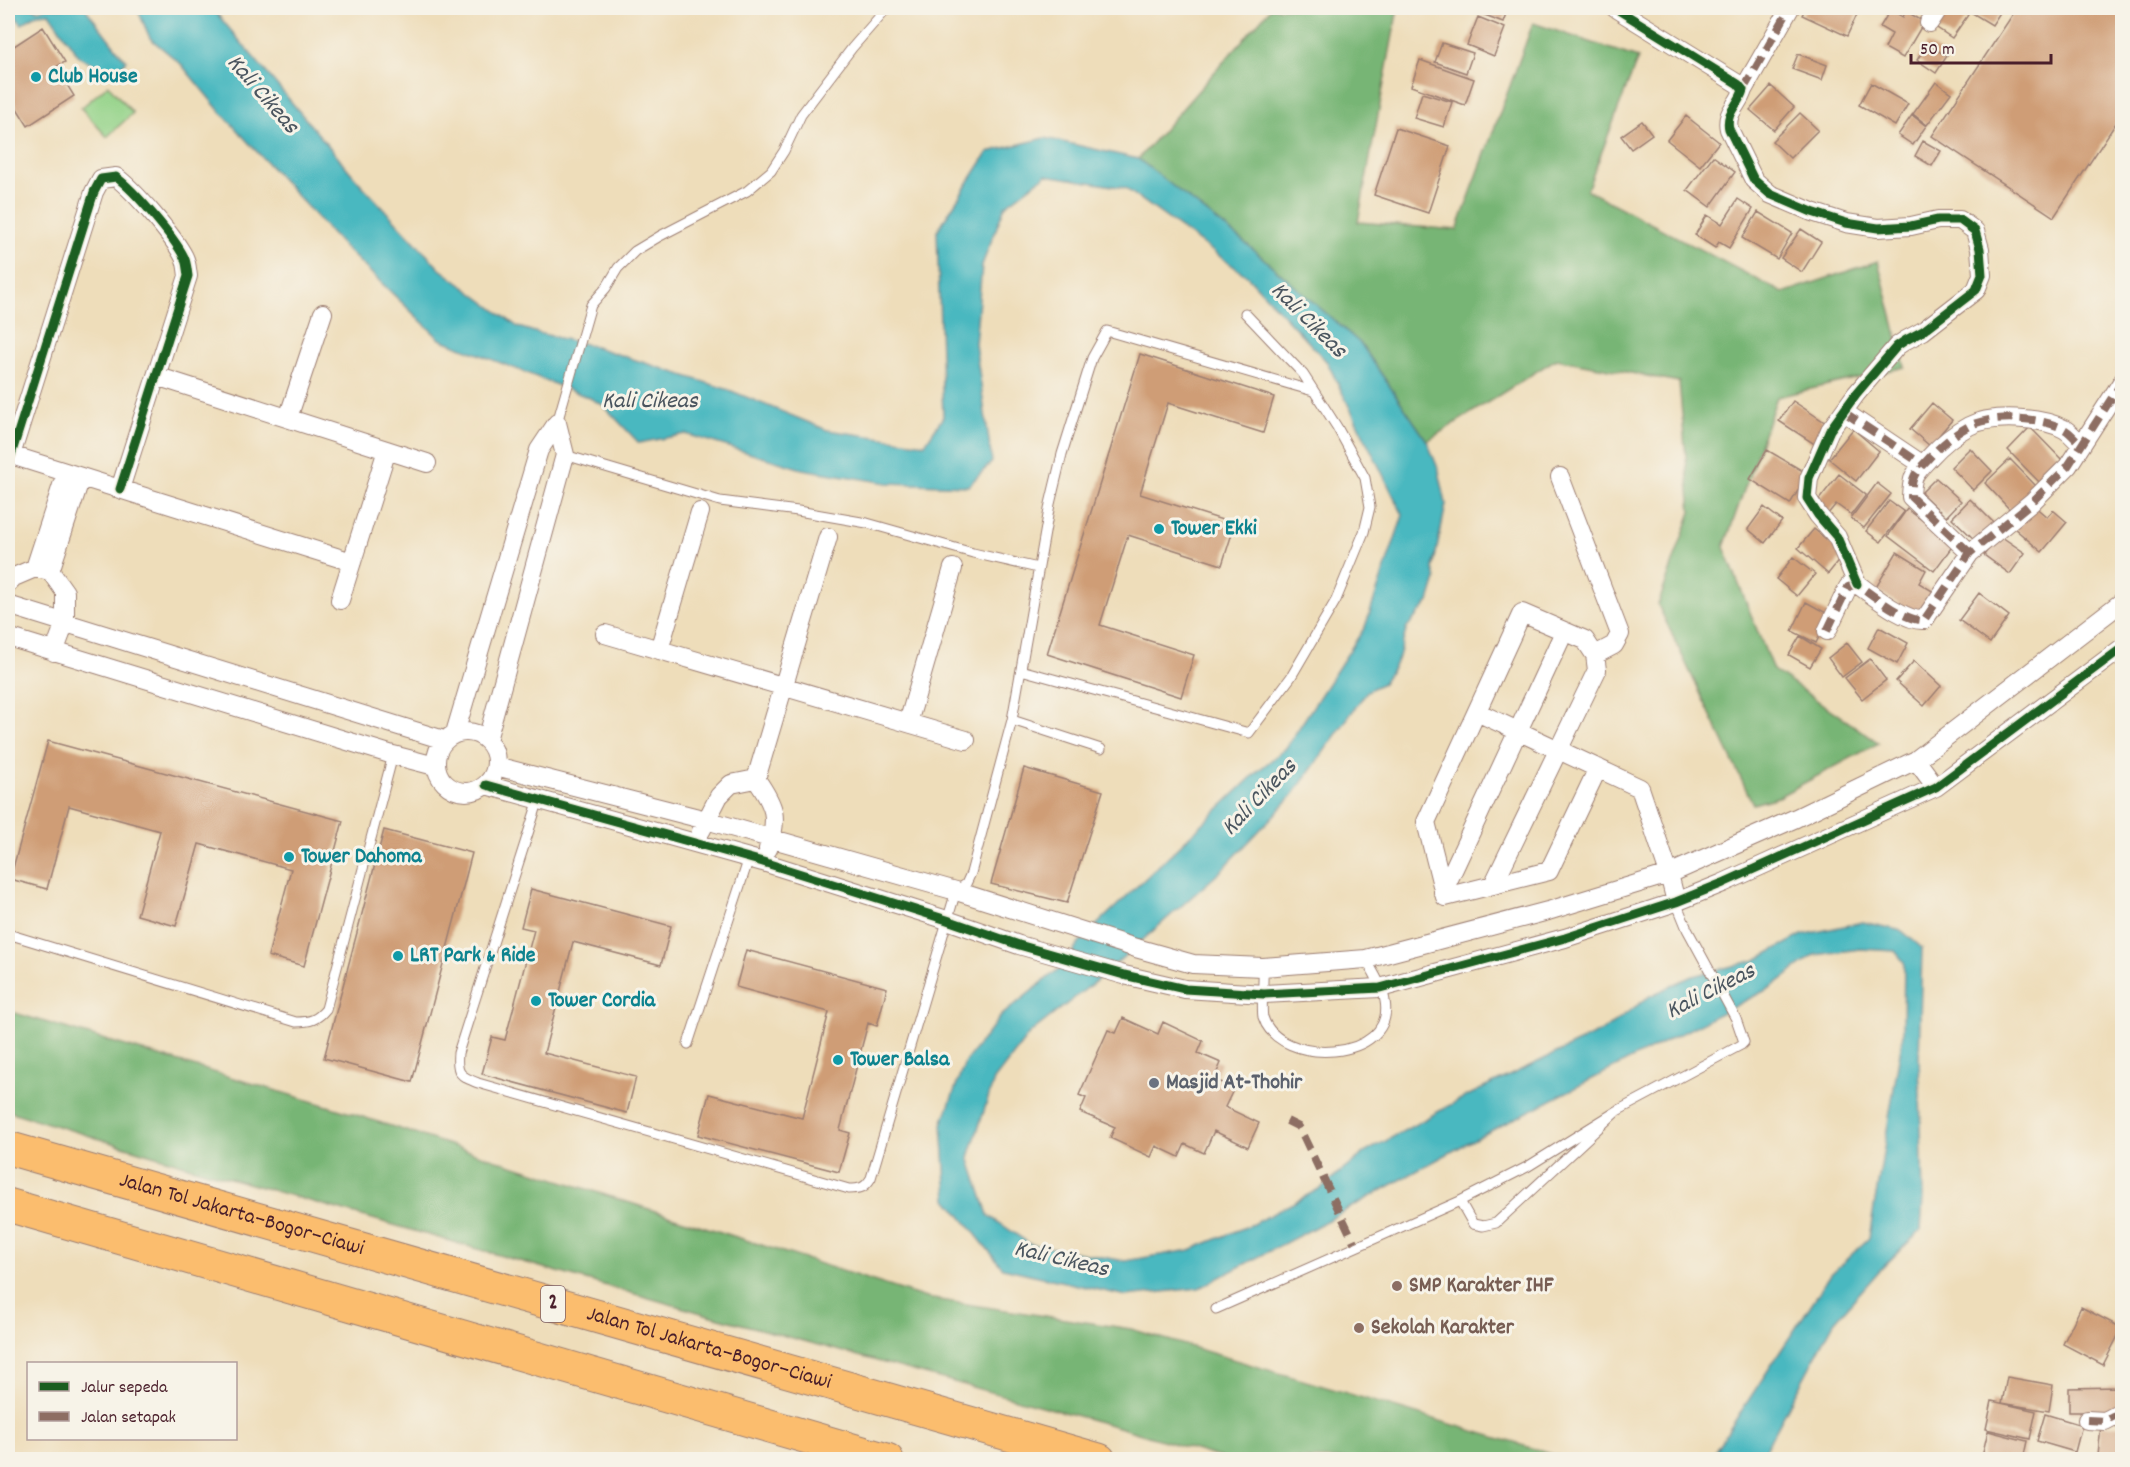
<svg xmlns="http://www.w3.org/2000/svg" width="2130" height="1467" font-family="Dekko,sans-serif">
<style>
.green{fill:#94d389;stroke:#6f795a;stroke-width:1.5}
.forest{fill:#77b575;stroke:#606a50;stroke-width:1.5}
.water{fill:#49b8c0;stroke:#4a6c76;stroke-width:1.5}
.building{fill:#cf9d76}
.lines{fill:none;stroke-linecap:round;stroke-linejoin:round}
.service-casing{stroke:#9c7e72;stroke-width:11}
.minor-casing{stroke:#9c7e72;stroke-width:20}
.motorway-casing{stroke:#9c7e72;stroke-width:35}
.service{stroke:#fff;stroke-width:9}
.minor{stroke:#fff;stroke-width:18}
.motorway{stroke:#fbbd6e;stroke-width:33}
.quiet{stroke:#8d6e63;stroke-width:8;stroke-dasharray:15 8;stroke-linecap:butt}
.cycleway-casing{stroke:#f7f3e8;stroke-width:13}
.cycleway{stroke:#1b5e20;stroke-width:9}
.culture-dot{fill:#0f9aa8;stroke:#f7f3e8;stroke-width:2}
.worship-dot{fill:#6b7280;stroke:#f7f3e8;stroke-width:2}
.education-dot{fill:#8d6e63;stroke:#f7f3e8;stroke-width:2}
.labels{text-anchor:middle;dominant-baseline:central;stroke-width:6;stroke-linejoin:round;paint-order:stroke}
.shield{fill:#f7f3e8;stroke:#7e5f64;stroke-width:1.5}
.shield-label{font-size:21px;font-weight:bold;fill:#4a1f2b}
.culture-label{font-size:22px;font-weight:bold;fill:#0d838f;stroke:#f7f3e8;text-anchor:start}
.worship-label{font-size:22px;font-weight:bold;fill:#5b616d;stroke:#f7f3e8;text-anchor:start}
.street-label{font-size:22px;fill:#4a1f2b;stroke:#f7f3e8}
.education-label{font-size:22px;font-weight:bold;fill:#785e54;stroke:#f7f3e8;text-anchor:start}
.water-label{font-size:24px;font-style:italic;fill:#4a555f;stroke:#f7f3e8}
</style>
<rect width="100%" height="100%" fill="#f7f3e8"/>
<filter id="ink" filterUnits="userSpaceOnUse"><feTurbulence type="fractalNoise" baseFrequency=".0167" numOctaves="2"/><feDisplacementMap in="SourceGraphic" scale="12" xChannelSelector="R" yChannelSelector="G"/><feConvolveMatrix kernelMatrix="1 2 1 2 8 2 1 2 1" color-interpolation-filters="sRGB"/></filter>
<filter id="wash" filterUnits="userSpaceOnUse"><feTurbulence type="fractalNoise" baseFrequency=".008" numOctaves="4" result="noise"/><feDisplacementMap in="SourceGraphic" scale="24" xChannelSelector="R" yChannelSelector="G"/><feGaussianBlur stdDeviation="1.35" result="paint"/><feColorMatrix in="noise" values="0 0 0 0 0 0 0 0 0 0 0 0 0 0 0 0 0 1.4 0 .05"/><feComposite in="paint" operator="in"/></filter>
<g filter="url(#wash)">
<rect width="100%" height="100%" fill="#eeddba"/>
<path class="green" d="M108,85L133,113L107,137L81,108Z"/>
<path class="forest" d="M1271,8H1398L1358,222L1457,230L1533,23L1638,58L1587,190L1783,293L1878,261L1905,367L1777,397L1724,547L1773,670L1879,743L1778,797L1753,804L1658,605L1691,512L1679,382L1556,359L1427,441L1361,344L1249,246L1138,159Z
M8,1011L341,1110L926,1298L1131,1329L1568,1459H1225L1111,1425L712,1316L208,1172L8,1111Z"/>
<path class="water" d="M18,8H33L38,10L45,8H85L126,61L114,75L79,57L49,13L37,14L22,24L12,13Z
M137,8H212L357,180L440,269L518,327L538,333L589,345L729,390L827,430L925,444L943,417L937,231L988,152L1045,138L1138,159L1249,246L1361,344L1427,441L1439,471L1446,504L1433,568L1436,579L1429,602L1407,627L1398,660L1383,683L1367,691L1293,795L1220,872L1096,981L1030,1033L994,1080L969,1157L988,1215L1030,1244L1125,1261L1190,1250L1253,1224L1321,1188L1364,1153L1461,1099L1604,1030L1650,996L1690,977L1756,960L1802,935L1863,922L1902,931L1922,948L1919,1058L1923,1197L1921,1230L1879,1271L1834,1322L1760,1459H1710L1831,1274L1869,1238L1903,1034L1904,962L1895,951L1860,949L1815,955L1770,988L1469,1142L1308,1231L1199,1288L1126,1296L1003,1268L947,1199L942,1124L965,1062L1001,1016L1061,967L1085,936L1258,771L1286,748L1365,627L1403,515L1327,362L1247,276L1125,188L1046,175L1005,206L982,265L975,344L992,462L968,486L887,483L802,469L686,434L639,443L603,405L590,398L440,339L342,245L218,109L181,64L150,38Z"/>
<g id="blocks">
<path class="building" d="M1483,8H1508L1503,22L1480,13Z
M1806,8H1860L1847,36L1802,15Z
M1947,8H1958L1968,15L1952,38L1934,26Z
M1964,8H2003L1992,25Z
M2017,8H2122V114L2054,217L1932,136Z
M1890,10L1903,17L1906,11L1924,22L1903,58L1885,48L1892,34L1880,27Z
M1478,17L1505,28L1494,56L1467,45Z
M43,27L65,62L56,67L74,96L28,126L8,94V78L10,76L8,71V50Z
M1442,43L1473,53L1466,73L1435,62Z
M1927,44L1947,56L1936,73L1917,60Z
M1798,54L1827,65L1822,80L1792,69Z
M1420,60L1474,79L1465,105L1411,86Z
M1936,82L1951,93L1927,125L1913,114Z
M1871,83L1908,104L1895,126L1859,105Z
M1771,86L1794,107L1774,130L1750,110Z
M1422,93L1452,102L1444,127L1414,118Z
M1800,113L1818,130L1790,158L1772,141Z
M1912,115L1926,126L1913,145L1898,135Z
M1686,116L1719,142L1700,166L1667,140Z
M1642,121L1652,134L1631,149L1621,136Z
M1396,128L1450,146L1428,213L1374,195Z
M1923,141L1941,151L1932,166L1915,156Z
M1713,156L1735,172L1710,207L1687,190Z
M1738,199L1753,209L1729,248L1719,242L1715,248L1695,235L1707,215L1722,224Z
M1758,212L1792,233L1777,259L1742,238Z
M1801,229L1821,242L1802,272L1781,258Z
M1140,354L1274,397L1263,433L1168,403L1140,494L1235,524L1222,565L1128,535L1100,625L1194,655L1181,697L1047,654Z
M1793,401L1829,425L1816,445L1779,421Z
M1932,403L1952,420L1930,446L1910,429Z
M2030,427L2064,462L2042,485L2008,450Z
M1853,429L1879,451L1856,481L1829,459Z
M1970,448L1992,471L1973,490L1951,467Z
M1767,450L1808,474L1790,504L1750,479Z
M2010,459L2037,487L2012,512L1985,483Z
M1839,474L1866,495L1851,515L1836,504L1827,515L1814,506Z
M1936,478L1961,501L1946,517L1921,493Z
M1877,483L1891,494L1864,528L1851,518Z
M1970,499L1995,524L1977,542L1952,518Z
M1889,501L1904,512L1881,542L1866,531Z
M2033,505L2047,517L2053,510L2067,522L2042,552L2014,528Z
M1764,507L1782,521L1765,543L1748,529Z
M1907,509L1954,544L1934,571L1888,536Z
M1814,529L1844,554L1828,574L1798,548Z
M1999,535L2025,553L2010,574L1984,555Z
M1897,552L1926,570L1919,583L1934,592L1919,616L1875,589Z
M1793,557L1815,574L1797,596L1776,579Z
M1979,593L2009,616L1990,643L1959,620Z
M1806,602L1830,615L1816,643L1792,631Z
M1879,627L1908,643L1897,664L1868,648Z
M1800,636L1821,649L1810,667L1789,655Z
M1847,643L1862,662L1842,677L1828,658Z
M1870,659L1886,680L1862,699L1845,678Z
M1914,661L1941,686L1924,706L1896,681Z
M48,741L343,821L304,966L268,956L291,869L199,844L176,926L137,915L160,831L69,806L47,889L10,879Z
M1024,768L1103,791L1067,903L991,884Z
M384,830L472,853L412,1082L324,1058Z
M531,889L671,926L661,965L573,942L544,1053L636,1077L627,1113L482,1074L492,1037L505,1040L534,930L521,927Z
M746,950L887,988L877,1026L868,1023L840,1130L850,1133L839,1172L698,1135L709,1094L802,1118L829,1012L736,987Z
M1123,1018L1158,1034L1163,1022L1203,1041L1198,1053L1221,1063L1214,1079L1234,1088L1225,1107L1259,1123L1248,1147L1214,1131L1204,1153L1185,1144L1179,1157L1156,1146L1151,1157L1110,1138L1115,1127L1080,1112L1086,1098L1079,1095L1108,1030L1116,1033Z
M2081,1307L2122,1328L2103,1365L2063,1344Z
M2007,1377L2053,1385L2049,1411L2002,1403Z
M2118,1387L2119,1412H2069V1388Z
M1992,1401L2036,1411L2030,1439L1986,1429Z
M2045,1414L2082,1425L2075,1452L2037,1441Z
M2101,1425L2122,1427V1458L2098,1456Z
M1988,1431L2027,1441L2023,1460H1981Z"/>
</g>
</g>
<g filter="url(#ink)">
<use href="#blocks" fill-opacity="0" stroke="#9c7e72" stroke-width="1.5"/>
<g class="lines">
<g class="service-casing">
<path id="service" d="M557,423L591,305L606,288L618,268L635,251L660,236L747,191L771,171L784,151L801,115L852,48L887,8
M565,455L720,501L798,511L867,523L973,553L1038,568
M1021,670L1249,733L1291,677L1336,600L1364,532L1370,507L1365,478L1337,427L1303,374L1245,313
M1012,720L1101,749
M539,799L458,1053C456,1074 460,1076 478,1083L849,1189C860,1189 865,1188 871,1178L956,891L966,884L971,873L1012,720L1050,504L1062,454L1092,358L1107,331L1313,391
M8,934L296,1022C310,1022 317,1020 326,1009L393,755
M1263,967C1264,977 1261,1010 1263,1017C1279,1068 1396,1062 1385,1001C1383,987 1373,972 1366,959
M688,1044L749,858
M1617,1111L1527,1167L1460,1201L1473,1224L1483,1226L1496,1223L1617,1111L1741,1045L1744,1042L1736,1019L1687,929L1676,902
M1216,1309L1460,1201"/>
</g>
<g class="minor-casing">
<path id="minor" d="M1615,8L1738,84L1743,90C1739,105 1725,112 1729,129L1754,180L1770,194L1812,212L1846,223L1878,228L1911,226L1938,220H1960L1975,231L1980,249L1982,275L1976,290L1923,331L1906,340L1897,346L1856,394L1830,430L1809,478L1807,498L1818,515L1837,537L1857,584
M1929,23L1939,8
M1743,90L1790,8
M156,376L427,463
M1844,412L1923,465
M288,418L323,313
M8,454L352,562
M11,455L94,192L101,179L116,177C135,191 174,237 184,257C187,263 187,270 188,276L120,489
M1560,477L1620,634L1614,645L1595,655
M1970,553L1911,497C1912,473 1914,475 1930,457C1941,445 1954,434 1969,426C1992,414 2041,417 2064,429C2070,432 2075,439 2081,444
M35,568L66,473
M50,571L81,477
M8,583L14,577L35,568L50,571L65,592V623L54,652
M340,600L387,450
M8,605L444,740
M1827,631L1848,587L1857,584C1873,595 1905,622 1924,620L1970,553L2032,502L2068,466L2122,382
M605,634L966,740
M8,637L393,755L435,766
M659,650L700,512
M1477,712L1640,788L1669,874L1676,902
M908,723L953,568
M436 762a30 30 0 1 1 60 0a30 30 0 1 1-60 0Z
M455,733L539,450L557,423
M487,740L565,455L557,423
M1916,760L1936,787
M496,766L706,820L956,891L1136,948L1193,964L1263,967L1366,959L1548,911L1669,874L1796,818L1916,760L2122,602
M756,779L828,537
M756,779C775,806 779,817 768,849
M486,785L763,862L947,920L1019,945L1124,975L1185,989L1264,994L1380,988L1565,938L1676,902L1723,883L1936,787L2122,648
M701,831L719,796L731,784L756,779
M1493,885L1597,670L1595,655L1585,640L1522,613L1426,822L1445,897L1549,871L1598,768
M1443,892L1564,632
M2087,1420L2105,1421L2122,1412"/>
</g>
<g class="motorway-casing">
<g id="motorway">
<path id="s1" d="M8,1148L1099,1460"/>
<path d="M8,1205L887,1460"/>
</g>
</g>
<use href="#service" class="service"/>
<use href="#minor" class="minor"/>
<use href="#motorway" class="motorway"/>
<path class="quiet" d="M1743,90L1790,8
M1844,412L1923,465
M1970,553L1911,497C1912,473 1914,475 1930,457C1941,445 1954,434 1969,426C1992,414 2041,417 2064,429C2070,432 2075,439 2081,444
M1827,631L1848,587L1857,584C1873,595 1905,622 1924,620L1970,553L2032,502L2068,466L2122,382
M1287,1121L1299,1127L1354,1242
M2087,1420L2105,1421L2122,1412"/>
<g class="cycleway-casing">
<path id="cycleway" d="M1615,8L1738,84L1743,90C1739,105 1725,112 1729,129L1754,180L1770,194L1812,212L1846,223L1878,228L1911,226L1938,220H1960L1975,231L1980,249L1982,275L1976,290L1923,331L1906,340L1897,346L1856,394L1830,430L1809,478L1807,498L1818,515L1837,537L1857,584
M11,455L94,192L101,179L116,177C135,191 174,237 184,257C187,263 187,270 188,276L120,489
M486,785L763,862L947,920L1019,945L1124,975L1185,989L1264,994L1380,988L1565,938L1676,902L1723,883L1936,787L2122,648"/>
</g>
<use href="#cycleway" class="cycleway"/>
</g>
</g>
<g class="culture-dot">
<circle cx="36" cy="77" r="6"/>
<circle cx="1159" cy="529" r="6"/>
<circle cx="289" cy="857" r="6"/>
<circle cx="398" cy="956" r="6"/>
<circle cx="536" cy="1001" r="6"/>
<circle cx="838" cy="1060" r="6"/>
</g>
<circle class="worship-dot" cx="1154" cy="1083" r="6"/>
<g class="education-dot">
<circle cx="1397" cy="1286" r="6"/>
<circle cx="1359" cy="1328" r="6"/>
</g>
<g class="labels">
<rect class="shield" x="541" y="1286" width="24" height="36" rx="4.5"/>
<g class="shield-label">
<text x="553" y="1304">2</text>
</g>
<g class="culture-label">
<text x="48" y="77">Club House</text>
<text x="1171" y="529">Tower Ekki</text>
<text x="301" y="857">Tower Dahoma</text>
<text x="410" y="956">LRT Park &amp; Ride</text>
<text x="548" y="1001">Tower Cordia</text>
<text x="850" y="1060">Tower Balsa</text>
</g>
<g class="worship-label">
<text x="1166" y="1083">Masjid At-Thohir</text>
</g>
<g class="street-label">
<text stroke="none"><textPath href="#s1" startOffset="243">Jalan Tol Jakarta–Bogor–Ciawi</textPath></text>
<text stroke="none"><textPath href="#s1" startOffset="729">Jalan Tol Jakarta–Bogor–Ciawi</textPath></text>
</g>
<g class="education-label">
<text x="1409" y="1286">SMP Karakter IHF</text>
<text x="1371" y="1328">Sekolah Karakter</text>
</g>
<g class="water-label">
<text transform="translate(262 95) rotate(49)">Kali Cikeas</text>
<text transform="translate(1308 321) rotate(45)">Kali Cikeas</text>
<text x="650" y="402">Kali Cikeas</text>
<text transform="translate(1260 798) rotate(-46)">Kali Cikeas</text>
<text transform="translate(1711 992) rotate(-27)">Kali Cikeas</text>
<text transform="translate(1061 1260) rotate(13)">Kali Cikeas</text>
</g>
</g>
<rect width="2130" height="1467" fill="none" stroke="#f7f3e8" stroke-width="30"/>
<rect x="27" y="1362" width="210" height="78" fill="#f7f3e8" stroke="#b29e9c" stroke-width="1.5"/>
<rect x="39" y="1382" width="30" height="9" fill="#1b5e20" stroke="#b29e9c" stroke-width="1.5"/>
<text x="81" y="1392" font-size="18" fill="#4a1f2b">Jalur sepeda</text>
<rect x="39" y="1412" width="30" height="9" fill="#8d6e63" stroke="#b29e9c" stroke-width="1.5"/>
<text x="81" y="1422" font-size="18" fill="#4a1f2b">Jalan setapak</text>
<path d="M1911 54v9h140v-9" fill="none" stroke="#4a1f2b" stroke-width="3"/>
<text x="1920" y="54" font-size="18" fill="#4a1f2b" stroke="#f7f3e8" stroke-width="4.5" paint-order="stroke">50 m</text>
</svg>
